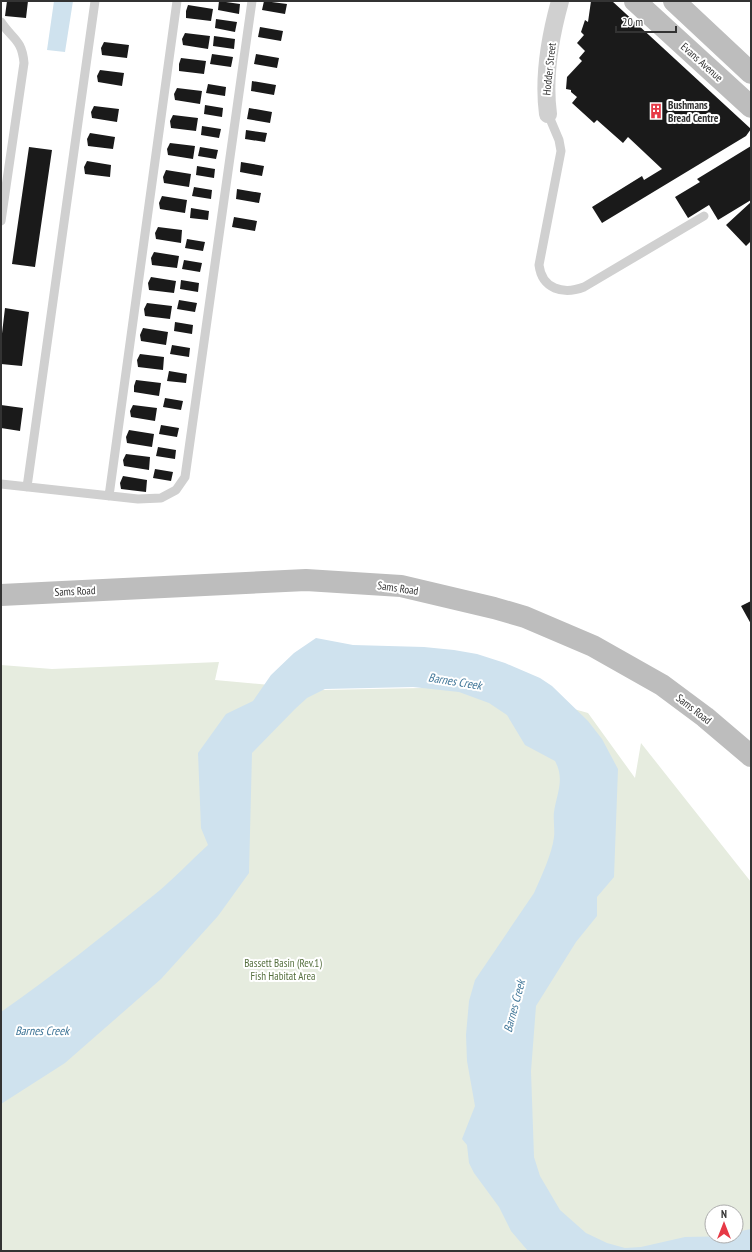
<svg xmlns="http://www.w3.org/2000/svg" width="752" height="1252" font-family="'PT Sans Narrow',sans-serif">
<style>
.green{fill:#e6ecdf;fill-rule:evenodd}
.water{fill:#cfe2ee}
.building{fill:#1a1a1a}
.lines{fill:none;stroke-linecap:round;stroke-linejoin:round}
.service{stroke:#d0d0d0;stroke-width:9}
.minor{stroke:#d0d0d0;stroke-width:18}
.secondary{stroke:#bdbdbd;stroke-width:22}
.labels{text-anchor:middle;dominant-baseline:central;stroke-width:4;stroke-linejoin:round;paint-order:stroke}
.street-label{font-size:11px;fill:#333;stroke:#fff}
.poi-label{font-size:11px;font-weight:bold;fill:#333;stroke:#fff;text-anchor:start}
.park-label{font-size:11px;fill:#56703f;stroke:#fff}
.water-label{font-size:12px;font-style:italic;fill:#3f7597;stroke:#fff}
</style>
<rect width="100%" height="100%" fill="#fff"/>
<path class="green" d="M219,662L215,680L323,690L421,688L434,669L588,713L635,778L641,743L751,882V1251H1V665L52,669ZM712,1212H736V1236H712Z"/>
<path class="water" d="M54,1H73L65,52L47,50Z
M316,638L353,645L424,647L454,650L477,654L505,663L540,678L552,686L588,721L602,739L618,769L614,877L597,897V916L576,942L536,1006L531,1071L534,1157L540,1176L560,1210L586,1233L607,1243L625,1248L641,1247L685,1237L736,1236V1232L751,1229V1251H528L511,1231L499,1207L474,1173L469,1163L467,1145L462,1139L475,1106L467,1061L466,1035L469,1001L475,980L534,893C541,877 552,854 554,837C555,829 553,820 554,812C557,793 565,779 555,761L525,745L507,715L489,703L459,692L413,687L325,689L307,698L295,709L252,753L249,873L218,916L161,979L65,1063L1,1104V1012C54,975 104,935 154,895C173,880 190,861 208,845L201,828L198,753L226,714L253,701L271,675L294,653Z"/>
<path class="building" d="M7,1H28L26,18L5,16Z
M219,1L240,4L239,14L218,10Z
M264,1L287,4L285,14L262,10Z
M591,1H612L751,129L746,136L602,223L592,207L642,176L644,180L662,169L628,137L623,143L597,120L594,123L572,103L577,97L571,92V90L566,89L567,77L582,61L579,58L585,51L577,43L584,35L581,32L585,20L588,22Z
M188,5L213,9L211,21L186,18V11Z
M216,19L237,22L235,32L215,28Z
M260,27L283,31L281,41L258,37Z
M185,33L210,36L208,49L183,45L182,39Z
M214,36L235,39L234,49L213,46Z
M104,42L129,45L127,58L102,55L101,48Z
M212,54L233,57L231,67L210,64Z
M256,54L279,58L277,68L254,64Z
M181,58L206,61L204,74L179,71V64Z
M100,70L124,73L122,86L98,82L97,76Z
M252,81L276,85L274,95L251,91Z
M208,84L226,87L225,96L206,93Z
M177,88L202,91L200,104L175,100L174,94Z
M205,105L223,108L222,117L204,114Z
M94,106L119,109L117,122L92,118L91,112Z
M249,108L272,112L270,123L247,119Z
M173,115L198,118L196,131L171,128L170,121Z
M202,126L221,129L219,138L201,135Z
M246,130L267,133L265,142L245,139Z
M90,133L115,137L113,149L88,146L87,139Z
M170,143L195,146L193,159L168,155L167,149Z
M751,146V200L718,220L709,205L688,218L675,197L700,182L697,179Z
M29,147L52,150L35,267L12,264Z
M200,147L218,150L216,159L198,156Z
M87,161L111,165L110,177L85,174L84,167Z
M241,162L264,166L262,176L240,172Z
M197,166L215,169L214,178L196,175Z
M166,170L191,174L189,187L164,183L163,177Z
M194,187L212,190L211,199L192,196Z
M237,189L261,193L259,203L236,199Z
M162,196L187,200L185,213L160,209L159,203Z
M751,202V241L746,246L726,225Z
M191,208L209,211L208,220L190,218Z
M234,217L257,221L255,231L232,227Z
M158,227L182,230L181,243L156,239L155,233Z
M187,239L205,242L203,251L185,248Z
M154,252L179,256L177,268L152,265L151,258Z
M184,260L202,263L200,272L182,269Z
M151,277L176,281L174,293L149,290L148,283Z
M181,280L199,283L198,292L180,289Z
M179,300L197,303L195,312L177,309Z
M147,303L172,306L170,319L145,316L144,309Z
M5,308L29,312L22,366L1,364V342Z
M175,322L193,325L192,334L174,331Z
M143,328L168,332L166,345L141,341L140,335Z
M172,345L190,348L189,357L170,354Z
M140,354L164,357L163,370L138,367L137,360Z
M169,371L187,374L186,383L167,381Z
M136,380L161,383L159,396L134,392V386Z
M165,398L183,401L181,410L163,407Z
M1,405L23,408L20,431L1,428Z
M133,405L157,408L155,421L131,417L130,411Z
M161,425L179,428L177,437L159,434Z
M129,430L154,434L152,447L127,443L126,437Z
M158,447L176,450L175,459L156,456Z
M126,454L150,457L149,470L124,466L123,460Z
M155,469L173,472L171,481L153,478Z
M123,476L147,480L146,492L121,489L120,483Z
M751,601V624L741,606Z"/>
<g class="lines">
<path class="service" d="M1,22C12,39 22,39 24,63L1,221
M548,114L559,140L561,151L539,265C542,289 563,295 584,287L704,216
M1,484L138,499L161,498L176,490L185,477L252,1
M27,487L95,1
M109,496L177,1"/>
<path class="minor" d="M548,114C543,77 550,37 560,1"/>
<path class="secondary" d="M635,1L751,107
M674,1L751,73
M1,595L306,580L401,586L494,608L525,617L593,646L662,685L705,717L751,756"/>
</g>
<defs>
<g id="building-bare" transform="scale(1.2)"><path d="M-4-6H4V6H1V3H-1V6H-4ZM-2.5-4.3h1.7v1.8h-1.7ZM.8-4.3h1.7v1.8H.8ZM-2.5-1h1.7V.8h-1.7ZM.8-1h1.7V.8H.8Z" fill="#e63946" stroke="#fff" stroke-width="2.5" paint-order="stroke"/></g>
</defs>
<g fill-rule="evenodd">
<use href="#building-bare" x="656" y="111"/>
</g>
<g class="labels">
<g class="street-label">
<text transform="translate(702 62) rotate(42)">Evans Avenue</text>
<text transform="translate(549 69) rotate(-84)">Hodder Street</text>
<text transform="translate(398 588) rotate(8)">Sams Road</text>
<text transform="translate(75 591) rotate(-3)">Sams Road</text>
<text transform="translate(694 709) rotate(38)">Sams Road</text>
</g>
<g class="poi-label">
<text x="668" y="105">Bushmans<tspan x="668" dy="13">Bread Centre</tspan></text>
</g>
<g class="park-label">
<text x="283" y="963">Bassett Basin (Rev.1)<tspan x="283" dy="13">Fish Habitat Area</tspan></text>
</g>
<g class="water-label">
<text transform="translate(455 681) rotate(9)">Barnes Creek</text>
<text transform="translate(514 1006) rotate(-75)">Barnes Creek</text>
<text x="42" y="1030">Barnes Creek</text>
</g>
</g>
<rect width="752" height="1252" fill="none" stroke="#333333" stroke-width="4"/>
<g transform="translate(724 1224)"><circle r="19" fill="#ffffff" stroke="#adadad"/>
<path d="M0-3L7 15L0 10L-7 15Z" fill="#e63946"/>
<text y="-6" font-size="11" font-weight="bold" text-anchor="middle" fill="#333333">N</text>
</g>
<path d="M616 26v6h60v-6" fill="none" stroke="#333333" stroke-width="2"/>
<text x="622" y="26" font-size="12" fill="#333333" stroke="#ffffff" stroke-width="3" paint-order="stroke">20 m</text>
</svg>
